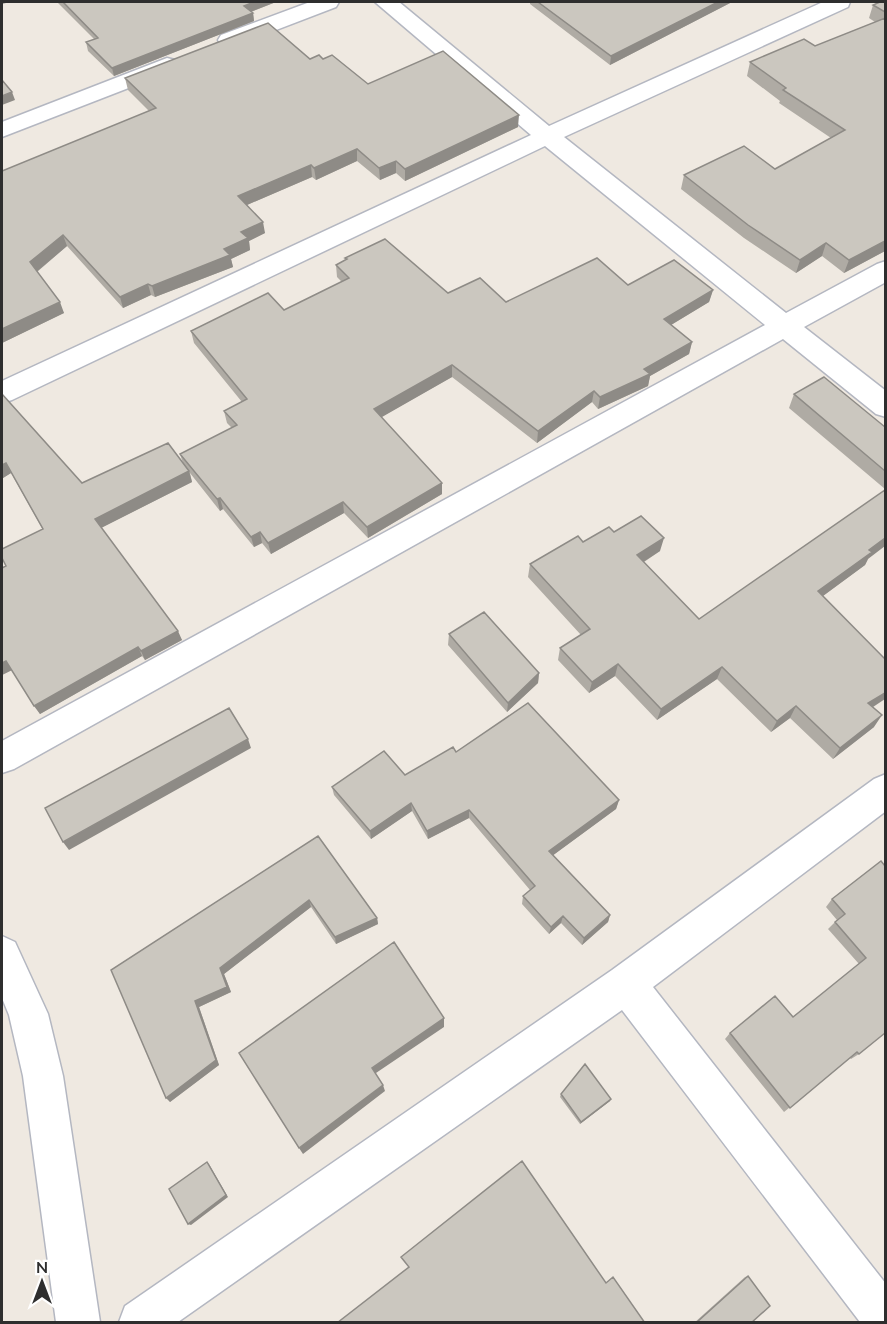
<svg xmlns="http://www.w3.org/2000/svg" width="887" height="1324" font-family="Mulish,sans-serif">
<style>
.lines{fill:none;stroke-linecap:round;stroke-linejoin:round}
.street-casing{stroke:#b4b7c1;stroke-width:3}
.street{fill:#fff;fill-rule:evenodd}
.wall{fill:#afaba4}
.shaded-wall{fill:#8e8b86}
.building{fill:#cbc7bf;stroke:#8e8b86;stroke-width:1.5}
</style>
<rect width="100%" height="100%" fill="#efe9e1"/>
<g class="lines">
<g class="street-casing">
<path id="street" d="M310,2H339L336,7L237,45L229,47L221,45L218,40L221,35Z
M375,2H399L549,126L823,2H850L848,7L564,137L786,313L877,264L886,261V282L804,327L886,391V417L876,414L783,339L14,769L2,773V741L765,325L545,146L12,400L2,403V381L531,135Z
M167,58L175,60L178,65L175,70L2,137V122Z
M886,774V811L653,987L886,1284V1322H860L622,1010L178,1322H119L125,1306L612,970L874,779Z
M2,936L15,942L48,1014L63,1076L100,1322H56L23,1076L9,1015L2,998Z"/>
</g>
<use href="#street" class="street"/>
</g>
<path class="wall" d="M57,2H276L251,12L253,13L254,21L114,76L88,51L86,42L94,39Z
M530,2H732L610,65L530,4Z
M885,2V251L844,273L822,256L796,273L744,238L681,189L684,175L775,169L831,138L779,103L780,101L747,76L750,62L815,46L875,22L869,18L873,5Z
M310,59H323L368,84L518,127L405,181L396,173L380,180L357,161L316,180L312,177L247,205L265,233L249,241L250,250L231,259L233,267L155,297L151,295L123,308L67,246L37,272L64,313L2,343V171L149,111L128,90L125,78Z
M345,258L448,293L506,302L628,285L713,290L709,302L671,325L692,342L689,354L650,376L648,386L598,409L592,402L537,443L452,377L381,417L442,494L368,538L344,513L271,554L262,543L254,547L223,509L220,511L190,473L192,482L101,528L182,640L145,660L142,656L40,714L12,670L2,675V568L6,566L43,530L11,473L3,478L2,477V394L82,483L183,463L180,454L232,428L227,423L224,411L242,402L194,343L191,331L284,310L342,282L337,277L336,265L346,260Z
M794,394L885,427V489L789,408Z
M614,532L660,551L644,562L699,619L868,559L865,565L823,596L873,707L874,727L833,759L790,718L771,732L717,679L657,720L615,676L589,693L558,660L560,648L581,635L528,577L530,564L583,542Z
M449,634L539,673L538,683L507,712L448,645Z
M456,752L619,800L616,809L553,855L610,915L608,922L582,945L561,923L549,934L522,904L523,896L530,890L469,818L428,839L412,811L371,839L334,795L332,787L405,775Z
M318,836L377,918L378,924L336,944L311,907L224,974L231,992L199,1007L219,1065L170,1102L111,970Z
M881,861L859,1054L851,1059L850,1058L784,1112L725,1039L730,1033L793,1017L859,964L828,929L837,920L826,907L832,899Z
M561,1094L610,1101L580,1124L560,1097Z
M748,1276L751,1323H694L745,1277Z"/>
<path class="shaded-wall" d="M2,2H10L2,4Z
M254,2H276L245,14L244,6Z
M718,2H732L610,65L611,56Z
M253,13L254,21L114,76L112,68Z
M12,92L15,100L2,105V96Z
M519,115L518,127L405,181V169Z
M357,149V161L316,180L314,168Z
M396,161V173L380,180L379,168Z
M311,165L312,177L240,208L238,196Z
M263,222L265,233L249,241L250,250L231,259L233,267L155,297L152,286L224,249L241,232Z
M63,235L67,246L34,274L30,262Z
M885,241V251L844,273L849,260Z
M826,243L822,256L796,273L800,260Z
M148,284L151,295L123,308L120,297Z
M713,290L709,302L661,331L664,319Z
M60,302L64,313L2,343V329Z
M692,342L689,354L650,376L648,386L598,409L600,397L644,369Z
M452,365V377L375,421L374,409Z
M594,391L592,402L537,443L538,431Z
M6,463L11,473L3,478L2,476V465Z
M189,471L192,482L99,529L95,519Z
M442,483V494L368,538L367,527Z
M220,498L223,509L220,511L217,499Z
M343,502L344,513L271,554L268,543Z
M260,532L262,543L254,547L251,537Z
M664,538L660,551L634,568L637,555Z
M885,538V546L868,559L865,565L812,604L818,591L869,550Z
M178,631L182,640L145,660L141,651Z
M138,647L142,656L40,714L34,706Z
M6,661L12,670L2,675V663Z
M618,664L615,676L589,693L592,682Z
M722,667L717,679L657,720L661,709Z
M539,673L538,683L507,712L508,703Z
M885,693V699L861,715L868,703Z
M796,706L790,718L771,732L777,721Z
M882,715L874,727L833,759L840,748Z
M248,739L251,748L69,850L63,842Z
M619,800L616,809L548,859L549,851Z
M411,803L412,811L371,839L370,831Z
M469,810V818L428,839L427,831Z
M309,900L311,907L224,974L231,992L199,1007L219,1065L170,1102L166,1098L195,1001L220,968Z
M610,915L608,922L582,945L584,938Z
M563,916L561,923L549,934L551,927Z
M377,918L378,924L336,944L335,937Z
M444,1018V1027L373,1075L372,1068Z
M383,1085L385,1091L303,1154L299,1148Z
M611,1099L610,1101L580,1124L581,1122Z
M207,1162L209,1164L228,1197L191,1225L188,1224Z"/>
<path class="building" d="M63,2H254L244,6L253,13L112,68L86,42L98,38Z
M538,2H718L611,56Z
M880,2H885V12L873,5Z
M885,18V241L849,260L826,243L800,260L748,225L684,175L744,146L775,169L845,130L783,90L786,88L750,62L804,39L815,46Z
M268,23L310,59L319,55L323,59L332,55L368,84L443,51L519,115L405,169L396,161L379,168L357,149L314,168L311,165L238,196L263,222L241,232L248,238L224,249L230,255L152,286L148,284L120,297L63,235L30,262L60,302L2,329V171L156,108L125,78Z
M2,80L12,92L2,96Z
M385,239L448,293L480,278L506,302L597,258L628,285L674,260L713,290L664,319L692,342L644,369L650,374L600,397L594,391L538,431L452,365L374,409L442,483L367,527L343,502L268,543L260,532L251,537L220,498L217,499L180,454L237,425L224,411L247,399L191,331L268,293L284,310L349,278L336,265L347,259L345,258Z
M824,377L885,427V471L794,394Z
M2,394L82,483L168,443L189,471L95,519L178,631L141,651L138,647L34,706L6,661L2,663V568L6,566L2,558V549L43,529L6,463L2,465Z
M885,490V538L869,550L872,552L818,591L885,659V693L868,703L882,715L840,748L796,706L777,721L722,667L661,709L618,664L592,682L560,648L590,629L530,564L578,536L583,542L609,527L614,532L641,516L664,538L637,555L699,619Z
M484,612L539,673L508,703L449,634Z
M528,703L619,800L549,851L610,915L584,938L563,916L551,927L523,896L535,886L469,810L427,831L411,803L370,831L332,787L384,751L405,775L453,747L456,752Z
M229,708L248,739L63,842L45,808Z
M318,836L377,918L335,937L309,900L220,968L227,987L195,1001L216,1060L166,1098L111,970Z
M881,861L885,866V1033L859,1054L857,1052L790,1108L730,1033L775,996L793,1017L866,958L835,922L845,914L832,899Z
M394,942L444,1018L372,1068L383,1085L299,1148L239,1053Z
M585,1064L611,1099L581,1122L561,1094Z
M522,1161L606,1283L613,1277L645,1323H337L409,1267L401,1257Z
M207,1162L226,1195L188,1224L169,1189Z
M748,1276L770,1306L751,1323H696Z"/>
<rect width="887" height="1324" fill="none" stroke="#2e2e2e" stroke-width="6"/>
<g transform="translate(42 1282)" stroke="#ffffff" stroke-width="4.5" paint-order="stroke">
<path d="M0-4.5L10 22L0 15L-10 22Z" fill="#2e2e2e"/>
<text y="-9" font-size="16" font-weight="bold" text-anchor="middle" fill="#2e2e2e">N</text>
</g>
</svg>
